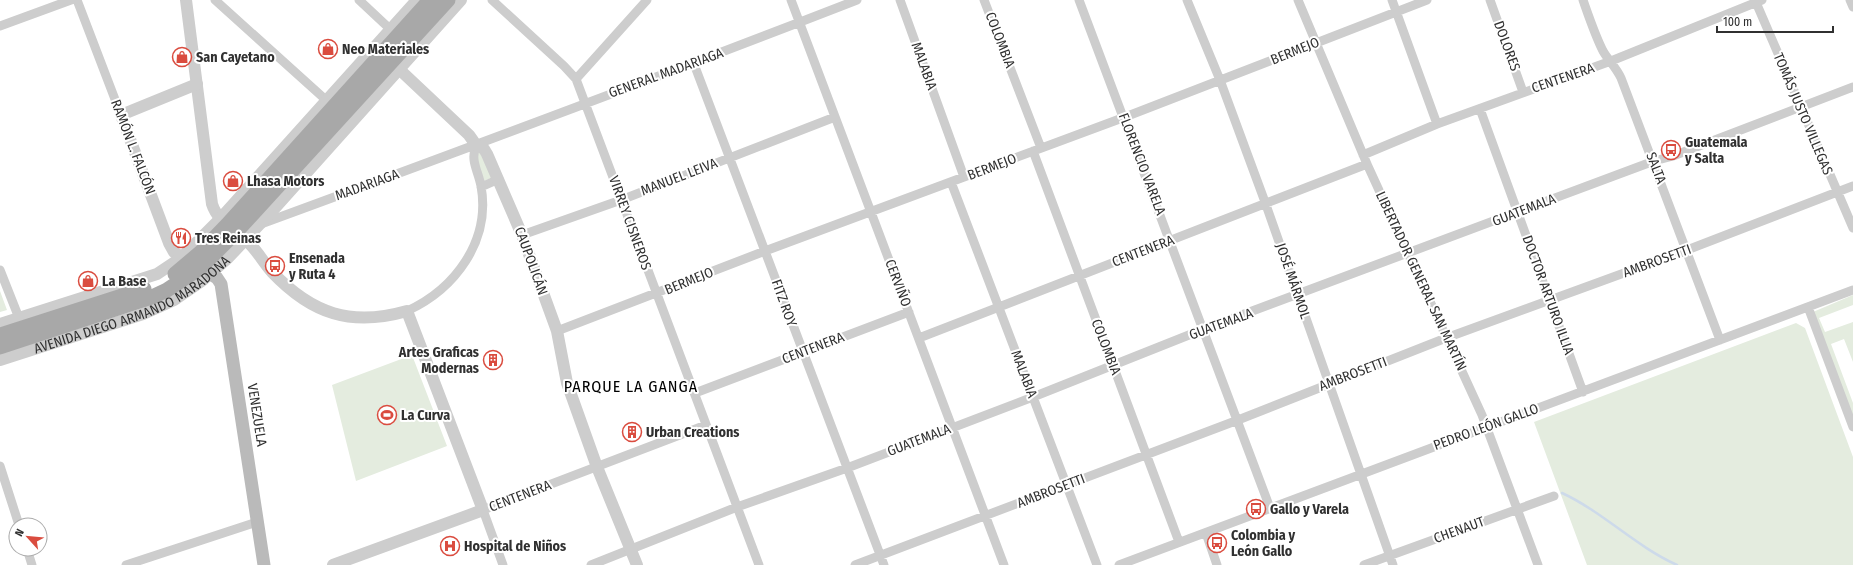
<svg xmlns="http://www.w3.org/2000/svg" width="1853" height="565" font-family="'Fira Sans Condensed',sans-serif">
<style>
.green{fill:#e4ecdf}
.lines{fill:none;stroke-linecap:round;stroke-linejoin:round}
.stream{stroke:#cddaea;stroke-width:2.5}
.minor{stroke:#cdcdcd;stroke-width:9}
.tertiary{stroke:#cdcdcd;stroke-width:12}
.secondary{stroke:#bababa;stroke-width:13}
.primary{stroke:#a8a8a8;stroke-width:15}
.labels{text-anchor:middle;dominant-baseline:central;stroke-width:4;stroke-linejoin:round;paint-order:stroke}
.street-label{font-size:14px;fill:#303030;stroke:#fff}
.poi-label{font-size:14px;font-weight:bold;fill:#303030;stroke:#fff;text-anchor:start}
.quarter-label{font-size:16px;letter-spacing:1px;fill:#000;stroke:#fff}
</style>
<rect width="100%" height="100%" fill="#fff"/>
<path class="green" d="M480,152L492,178L483,181L476,153Z
M0,291L7,310L0,312Z
M1853,295V305L1819,318L1825,332L1853,322V362L1844,339L1831,344L1853,403V418L1813,312Z
M1796,323L1805,328L1853,457V565H1587L1534,422Z
M412,355L447,446L356,481L332,385Z"/>
<g class="lines">
<path class="stream" d="M1562,493C1603,512 1635,546 1677,565"/>
<path class="minor" d="M77,0L121,115
M215,0L326,100
M359,0L390,29L393,34
M492,0L564,66L576,79L759,565
M791,0L1004,565
M900,0L964,177
M984,0L1041,148
M1079,0L1270,508
M1187,0L1220,80L1265,202L1393,565
M1298,0L1367,164L1482,415L1538,565
M1392,0L1437,124
M1490,0L1523,92
M1583,0C1589,17 1595,35 1603,51C1608,60 1616,67 1621,78L1720,340
M1755,0L1853,228
M1850,0L1853,7
M0,26L71,0
M694,64L884,565
M576,79L647,0
M1480,109L1583,392
M1033,151L1179,542
M1363,155L1437,124L1611,61L1762,0
M951,182L1097,565
M481,187L499,179
M261,224C460,151 659,77 857,0
M522,235L621,200L835,117
M0,270L19,318
M1808,307L1853,427
M407,311C455,289 491,241 481,186C478,170 470,161 476,145
M557,331L765,251L1125,117L1427,0
M919,338L1367,164
M695,393L909,312
M0,466L19,525
M1206,533L1217,565
M27,549L32,565
M126,565L257,522
M503,565L483,510L706,425
M591,565L737,507L847,468L1033,397L1204,329L1654,161L1673,156L1853,87
M855,565L1238,420L1446,338L1687,250L1853,186
M1119,565L1853,290
M1364,565L1554,496"/>
<g class="tertiary">
<path d="M186,0L212,204C218,223 236,229 249,243C258,252 264,263 272,272C312,314 351,327 407,311L483,510L333,565"/>
<path d="M398,62L400,70L469,135L476,145L484,149L487,154L522,235L557,331L567,383L597,467L637,565"/>
<path d="M188,262L174,252L169,243L121,115L197,84"/>
<path d="M0,324L157,274L181,258L220,219L417,0"/>
<path id="s1" d="M0,360L143,314L174,300L203,280L228,258L274,209L461,0"/>
</g>
<path class="secondary" d="M211,274L217,278L221,284L264,565"/>
<path class="primary" d="M175,274L201,252L227,225L430,0
M0,335L144,289
M0,347L152,297L167,290L200,268L236,232L448,0"/>
</g>
<defs>
<g id="shop-ring" transform="scale(1)"><circle r="9.5" fill="#fff" stroke="#da4c3f" stroke-width="1.5"/><path d="M-5-2.5h2.3a2.7 3.5 0 0 1 5.4 0H5L5.5 6h-11ZM-1.5-2.5h3a1.5 2.3 0 0 0-3 0Z" fill="#da4c3f"/></g>
<g id="bus-ring" transform="scale(1)"><circle r="9.5" fill="#fff" stroke="#da4c3f" stroke-width="1.5"/><path d="M-5-6H5V4H4V6H2V4H-2V6H-4V4H-5ZM-3.5-4V0h7V-4ZM-3.5 1.2v1.5H-2V1.2ZM2 1.2v1.5H3.5V1.2Z" fill="#da4c3f"/></g>
<g id="restaurant-ring" transform="scale(1)"><circle r="9.5" fill="#fff" stroke="#da4c3f" stroke-width="1.5"/><path d="M-5-6h1v4h1v-4h1v4h1v-4h1v5L-1.5 .5V6h-2V.5L-5-1ZM5-6V6H3V1.5H1.5Q1.5-4 5-6Z" fill="#da4c3f"/></g>
<g id="building-ring" transform="scale(1)"><circle r="9.5" fill="#fff" stroke="#da4c3f" stroke-width="1.5"/><path d="M-4-6H4V6H1V3H-1V6H-4ZM-2.5-4.3h1.7v1.8h-1.7ZM.8-4.3h1.7v1.8H.8ZM-2.5-1h1.7V.8h-1.7ZM.8-1h1.7V.8H.8Z" fill="#da4c3f"/></g>
<g id="stadium-ring" transform="scale(1)"><circle r="9.5" fill="#fff" stroke="#da4c3f" stroke-width="1.5"/><path d="M0-5a6.5 5 0 1 0 0 10a6.5 5 0 1 0 0-10ZM-3.5-1.8h7v3.6h-7Z" fill="#da4c3f"/></g>
<g id="hospital-ring" transform="scale(1)"><circle r="9.5" fill="#fff" stroke="#da4c3f" stroke-width="1.5"/><path d="M-5-5h3v3.5h4V-5h3V5h-3V1.5h-4V5h-3Z" fill="#da4c3f"/></g>
</defs>
<g fill-rule="evenodd">
<use href="#shop-ring" x="328" y="49"/>
<use href="#shop-ring" x="182" y="57"/>
<use href="#bus-ring" x="1671" y="150"/>
<use href="#shop-ring" x="233" y="181"/>
<use href="#restaurant-ring" x="181" y="238"/>
<use href="#bus-ring" x="275" y="266"/>
<use href="#shop-ring" x="88" y="281"/>
<use href="#building-ring" x="493" y="360"/>
<use href="#stadium-ring" x="387" y="415"/>
<use href="#building-ring" x="632" y="432"/>
<use href="#bus-ring" x="1256" y="509"/>
<use href="#bus-ring" x="1217" y="543"/>
<use href="#hospital-ring" x="450" y="546"/>
</g>
<g class="labels">
<g class="street-label">
<text transform="translate(1000 40) rotate(69)">COLOMBIA</text>
<text transform="translate(1507 46) rotate(70)">DOLORES</text>
<text transform="translate(1295 51) rotate(-22)">BERMEJO</text>
<text transform="translate(924 66) rotate(70)">MALABIA</text>
<text transform="translate(666 73) rotate(-20)">GENERAL MADARIAGA</text>
<text transform="translate(1563 78) rotate(-19)">CENTENERA</text>
<text transform="translate(1803 114) rotate(67)">TOMÁS JUSTO VILLEGAS</text>
<text transform="translate(133 147) rotate(69)">RAMÓN L. FALCÓN</text>
<text transform="translate(1142 164) rotate(69)">FLORENCIO VARELA</text>
<text transform="translate(992 167) rotate(-21)">BERMEJO</text>
<text transform="translate(1656 168) rotate(69)">SALTA</text>
<text transform="translate(679 177) rotate(-21)">MANUEL LEIVA</text>
<text transform="translate(367 185) rotate(-20)">MADARIAGA</text>
<text transform="translate(1524 210) rotate(-21)">GUATEMALA</text>
<text transform="translate(630 223) rotate(70)">VIRREY CISNEROS</text>
<text transform="translate(1143 251) rotate(-21)">CENTENERA</text>
<text transform="translate(531 261) rotate(70)">CAUPOLICÁN</text>
<text transform="translate(1657 261) rotate(-20)">AMBROSETTI</text>
<text transform="translate(689 281) rotate(-22)">BERMEJO</text>
<text transform="translate(1293 281) rotate(71)">JOSÉ MÁRMOL</text>
<text transform="translate(1421 281) rotate(65)">LIBERTADOR GENERAL SAN MARTÍN</text>
<text transform="translate(898 283) rotate(69)">CERVIÑO</text>
<text transform="translate(1548 295) rotate(70)">DOCTOR ARTURO ILLIA</text>
<text stroke="none"><textPath href="#s1" startOffset="144">AVENIDA DIEGO ARMANDO MARADONA</textPath></text>
<text transform="translate(784 303) rotate(70)">FITZ ROY</text>
<text transform="translate(1221 324) rotate(-20)">GUATEMALA</text>
<text transform="translate(1106 347) rotate(69)">COLOMBIA</text>
<text transform="translate(813 348) rotate(-21)">CENTENERA</text>
<text transform="translate(1024 374) rotate(69)">MALABIA</text>
<text transform="translate(1353 374) rotate(-21)">AMBROSETTI</text>
<text transform="translate(257 415) rotate(81)">VENEZUELA</text>
<text transform="translate(1486 427) rotate(-20)">PEDRO LEÓN GALLO</text>
<text transform="translate(919 440) rotate(-21)">GUATEMALA</text>
<text transform="translate(1051 491) rotate(-21)">AMBROSETTI</text>
<text transform="translate(520 496) rotate(-21)">CENTENERA</text>
<text transform="translate(1459 530) rotate(-20)">CHENAUT</text>
</g>
<g class="poi-label">
<text x="342" y="49">Neo Materiales</text>
<text x="196" y="57">San Cayetano</text>
<text x="1685" y="142">Guatemala<tspan x="1685" dy="16">y Salta</tspan></text>
<text x="247" y="181">Lhasa Motors</text>
<text x="195" y="238">Tres Reinas</text>
<text x="289" y="258">Ensenada<tspan x="289" dy="16">y Ruta 4</tspan></text>
<text x="102" y="281">La Base</text>
<text x="479" y="352" text-anchor="end">Artes Graficas<tspan x="479" dy="16">Modernas</tspan></text>
<text x="401" y="415">La Curva</text>
<text x="646" y="432">Urban Creations</text>
<text x="1270" y="509">Gallo y Varela</text>
<text x="1231" y="535">Colombia y<tspan x="1231" dy="16">León Gallo</tspan></text>
<text x="464" y="546">Hospital de Niños</text>
</g>
<g class="quarter-label">
<text x="631" y="386">PARQUE LA GANGA</text>
</g>
</g>
<g transform="translate(28 537) rotate(297)"><circle r="19" fill="#ffffff" stroke="#acacac"/>
<path d="M0-3L7 15L0 10L-7 15Z" fill="#da4c3f"/>
<text y="-6" font-size="11" font-weight="bold" text-anchor="middle" fill="#303030">N</text>
</g>
<path d="M1717 26v6h116v-6" fill="none" stroke="#303030" stroke-width="2"/>
<text x="1723" y="26" font-size="12" fill="#303030" stroke="#ffffff" stroke-width="3" paint-order="stroke">100 m</text>
</svg>
